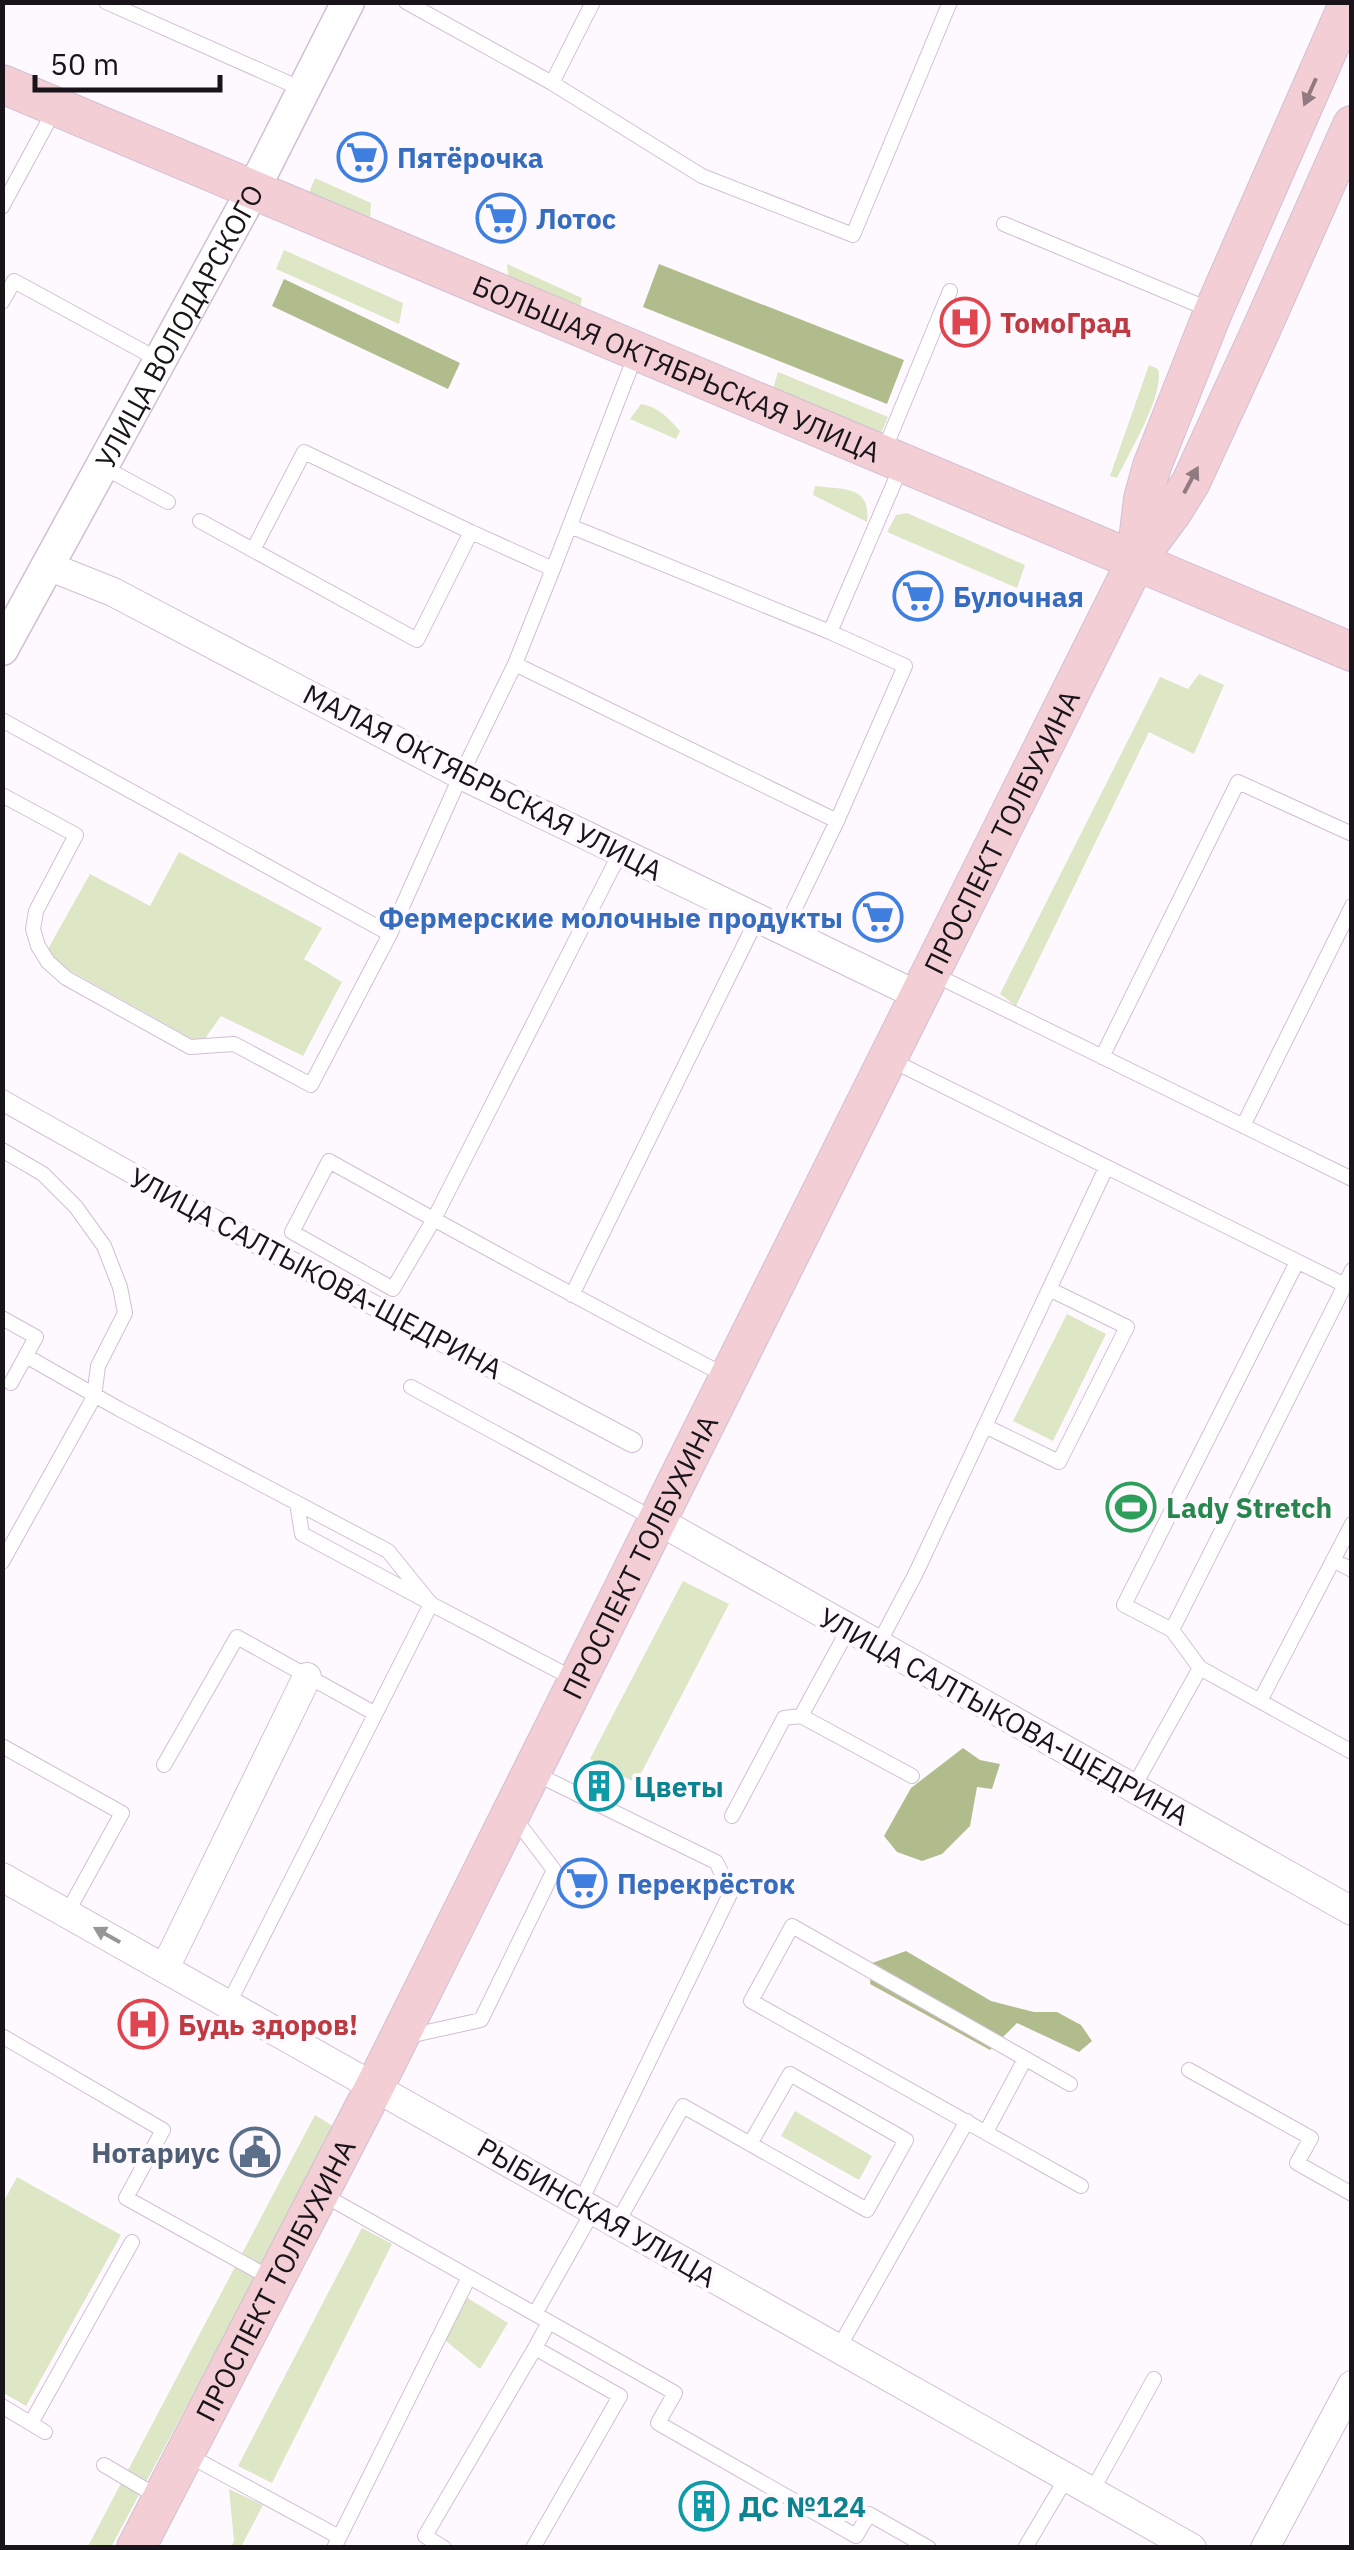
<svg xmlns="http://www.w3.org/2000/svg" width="1354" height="2550" font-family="'IBM Plex Sans',sans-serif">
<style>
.green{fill:#dde6c5}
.forest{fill:#b1bc8c}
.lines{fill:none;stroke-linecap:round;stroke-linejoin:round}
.service-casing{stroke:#d1bfd4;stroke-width:16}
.pedestrian-casing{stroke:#d1bfd4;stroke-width:22}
.minor-casing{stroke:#d1bfd4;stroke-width:30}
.tertiary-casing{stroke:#d1bfd4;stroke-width:35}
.secondary-casing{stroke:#d1bfd4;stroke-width:40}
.service{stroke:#fff;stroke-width:14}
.pedestrian{stroke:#fff;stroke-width:20}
.minor{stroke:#fff;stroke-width:28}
.tertiary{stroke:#fff;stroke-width:32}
.secondary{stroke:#f3ced4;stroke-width:38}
.oneway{fill:#917a80}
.oneway2{fill:#989598}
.labels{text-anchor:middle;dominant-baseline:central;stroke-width:8;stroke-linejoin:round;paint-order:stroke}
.shop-label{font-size:28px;font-weight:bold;fill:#366cbe;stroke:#fdf9fe;text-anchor:start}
.health-label{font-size:28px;font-weight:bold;fill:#be3a42;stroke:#fdf9fe;text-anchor:start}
.street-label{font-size:28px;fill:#19131a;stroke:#fdf9fe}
.leisure-label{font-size:28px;font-weight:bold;fill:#27864d;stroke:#fdf9fe;text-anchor:start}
.culture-label{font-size:28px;font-weight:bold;fill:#0d838f;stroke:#fdf9fe;text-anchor:start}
.service-label{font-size:28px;font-weight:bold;fill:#4e5e75;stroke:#fdf9fe;text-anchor:end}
</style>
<rect width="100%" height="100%" fill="#fdf9fe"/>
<path class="green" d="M315,178L371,203L370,217L309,193Z
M284,250L403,303L399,324L276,269Z
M507,264L582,298L579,314L509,284Z
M1149,365L1158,369C1165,394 1129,453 1117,478L1110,476Z
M778,372L888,417L880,436L773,389Z
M641,404C659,407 668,418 680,431L676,439L630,419Z
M815,486C844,490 871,485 867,522L813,495Z
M907,513L1025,565L1017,588L887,532L896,515Z
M1199,674L1224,685L1194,754L1149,732L1016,1006L1000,994L1160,677L1188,689Z
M179,852L322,928L304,959L342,982L303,1056L221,1016L201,1044L44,956L90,874L150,906Z
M1067,1314L1106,1334L1053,1441L1013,1421Z
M683,1581L729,1604L636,1783L590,1759Z
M795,2111L872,2156L859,2180L781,2136Z
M315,2115L336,2128L111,2547L87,2548Z
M17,2177L121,2235L26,2406L2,2392L3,2203Z
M362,2228L392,2244L272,2483L238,2466Z
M466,2297L508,2323L480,2369L446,2341Z
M229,2489L263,2505L241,2547H231L234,2541Z"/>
<path class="forest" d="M659,264L904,360L887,404L643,307Z
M284,279L460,363L448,389L272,306Z
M963,1748L980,1760L1000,1764L992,1789L977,1787L970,1826L942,1854L922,1861L897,1852L884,1836L911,1788Z
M906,1951L991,2001L1034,2012H1057L1081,2025L1092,2041L1079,2052L1017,2023L990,2050L870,1984L872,1963Z"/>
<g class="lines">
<g class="service-casing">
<path id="service" d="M106,2L304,90
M406,2L552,83L702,176L853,235L950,2
M552,83L593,2
M2,207L56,107
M1004,224L1213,311
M2,302L14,281L159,360
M883,453L950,291
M103,467L168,502
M200,521L417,640L471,532
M570,526L830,632L905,666L837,821
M253,550L304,452L471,532L553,569L637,351
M830,632L901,467
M515,664L553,569
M2,720L390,934L461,775L515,664L837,821L784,931
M2,795L76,835L36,911L33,929L38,946L48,962L66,978L190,1047L234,1044L311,1085L390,934
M621,851L434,1219L393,1289L292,1232L329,1161C461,1235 594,1307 728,1377
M931,973L1352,1179
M1102,1057L1238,782L1352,834
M889,1059L1345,1285L1352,1270
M1243,1126L1352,906
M2,1150L43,1174L76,1207L104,1246L120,1287L125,1313L98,1366L94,1397L2,1562
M572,1295L757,919
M2,1318L36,1337L11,1383
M26,1356L119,1409L388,1551L431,1604
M411,1387L656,1520
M985,1426L1059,1462L1127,1327L1049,1289
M297,1503L302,1534L423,1599
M1333,1560L1352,1570
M1172,1630L1124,1605L1297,1262
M878,1645L915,1575L1106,1168
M1200,1668L1352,1752
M1260,1701L1352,1524
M801,1716L912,1776
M2,1746L122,1813L67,1913
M164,1765L237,1637L374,1713
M532,1772L716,1862L731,1892L580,2203
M1133,1788L1200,1668L1172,1630L1345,1285
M732,1816L784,1718L801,1716L849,1628
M229,2003L431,1604L576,1680
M2,2036L163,2130L126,2198L274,2280
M404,2037L481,2020L554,1870L513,1816
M1189,2070L1311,2138L1297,2163L1352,2194
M1070,2084L792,1926L751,2001L1081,2186
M986,2132L1025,2059
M322,2194L535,2314
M593,2211L535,2314L675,2393L658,2423L856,2536L869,2514L929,2548
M617,2223L683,2106L867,2210L906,2140L790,2074L750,2144
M535,2348L549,2322
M838,2349L967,2121
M2,2406L45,2432
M31,2423L132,2242
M186,2454L339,2537
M104,2465L160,2498
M1092,2491L1154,2379
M334,2548L469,2277
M444,2548L425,2536L535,2348L620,2396L533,2548
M1025,2548L1067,2477"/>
</g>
<g class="pedestrian-casing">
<path id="pedestrian" d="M2,1100L247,1238L632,1442"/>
</g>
<g class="minor-casing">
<path id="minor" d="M48,566L113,592L461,775L919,996
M657,1520L1352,1911
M2,1877L1192,2548
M165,1968L307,1677
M1265,2548L1352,2385"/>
</g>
<g class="tertiary-casing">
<g id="tertiary">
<path id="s1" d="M2,649L253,190L348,2"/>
</g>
</g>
<g class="secondary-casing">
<g id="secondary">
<path id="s2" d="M2,84L1352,652"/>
<path d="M1136,558L1143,499L1152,466L1213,312L1349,2"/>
<path id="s3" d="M136,2548L375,2086L1136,561L1173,511L1191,482L1261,330L1352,125"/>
</g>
</g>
<use href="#service" class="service"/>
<use href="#pedestrian" class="pedestrian"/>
<use href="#minor" class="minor"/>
<use href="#tertiary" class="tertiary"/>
<use href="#secondary" class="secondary"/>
</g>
<defs><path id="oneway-solid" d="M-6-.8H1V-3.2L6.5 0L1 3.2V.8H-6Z" transform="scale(2.5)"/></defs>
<g class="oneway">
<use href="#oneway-solid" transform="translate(1310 92) rotate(114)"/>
<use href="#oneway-solid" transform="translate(1191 480) rotate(-62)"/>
</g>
<use class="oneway2" href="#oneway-solid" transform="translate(107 1935) rotate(-151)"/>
<defs>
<g id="supermarket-ring" transform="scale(2.5)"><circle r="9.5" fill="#fdf9fe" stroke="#3f7fe0" stroke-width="1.5"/><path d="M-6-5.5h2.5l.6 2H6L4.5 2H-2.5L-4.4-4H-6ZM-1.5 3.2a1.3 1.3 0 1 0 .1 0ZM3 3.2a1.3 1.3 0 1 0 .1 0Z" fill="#3f7fe0"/></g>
<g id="hospital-ring" transform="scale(2.5)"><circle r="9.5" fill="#fdf9fe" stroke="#e0444e" stroke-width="1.5"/><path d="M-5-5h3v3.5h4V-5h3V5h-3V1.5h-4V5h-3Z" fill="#e0444e"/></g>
<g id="stadium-ring" transform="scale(2.5)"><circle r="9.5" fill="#fdf9fe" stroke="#2e9e5b" stroke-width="1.5"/><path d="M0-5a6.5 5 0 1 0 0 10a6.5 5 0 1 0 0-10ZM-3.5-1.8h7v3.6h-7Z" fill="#2e9e5b"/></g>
<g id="building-ring" transform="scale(2.5)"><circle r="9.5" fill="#fdf9fe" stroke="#0f9aa8" stroke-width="1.5"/><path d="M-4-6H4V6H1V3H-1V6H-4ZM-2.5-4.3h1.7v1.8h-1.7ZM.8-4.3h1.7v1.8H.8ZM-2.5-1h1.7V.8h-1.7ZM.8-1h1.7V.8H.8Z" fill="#0f9aa8"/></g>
<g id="civic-ring" transform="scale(2.5)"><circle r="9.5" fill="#fdf9fe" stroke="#5c6f8a" stroke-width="1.5"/><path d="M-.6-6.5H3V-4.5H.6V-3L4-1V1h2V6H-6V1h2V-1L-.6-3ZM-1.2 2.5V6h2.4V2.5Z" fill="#5c6f8a"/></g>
</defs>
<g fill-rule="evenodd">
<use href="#supermarket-ring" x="362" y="157"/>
<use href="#supermarket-ring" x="501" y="218"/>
<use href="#hospital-ring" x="965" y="322"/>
<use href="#supermarket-ring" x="918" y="596"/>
<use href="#supermarket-ring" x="878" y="917"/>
<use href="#stadium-ring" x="1131" y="1507"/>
<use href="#building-ring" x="599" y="1786"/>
<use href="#supermarket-ring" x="582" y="1883"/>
<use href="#hospital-ring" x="143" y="2024"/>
<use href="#civic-ring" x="255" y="2152"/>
<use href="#building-ring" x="704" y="2506"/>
</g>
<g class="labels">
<g class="shop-label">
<text x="397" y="157">Пятёрочка</text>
<text x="536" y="218">Лотос</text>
<text x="953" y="596">Булочная</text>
<text x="843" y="917" text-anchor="end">Фермерские молочные продукты</text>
<text x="617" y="1883">Перекрёсток</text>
</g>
<g class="health-label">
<text x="1000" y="322">ТомоГрад</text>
<text x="178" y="2024">Будь здоров!</text>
</g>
<g class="street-label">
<text stroke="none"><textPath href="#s1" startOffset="368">УЛИЦА ВОЛОДАРСКОГО</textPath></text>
<text stroke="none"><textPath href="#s2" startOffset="732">БОЛЬШАЯ ОКТЯБРЬСКАЯ УЛИЦА</textPath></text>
<text transform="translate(483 782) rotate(27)">МАЛАЯ ОКТЯБРЬСКАЯ УЛИЦА</text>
<text stroke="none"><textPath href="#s3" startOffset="1922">ПРОСПЕКТ ТОЛБУХИНА</textPath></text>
<text transform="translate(316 1273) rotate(28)">УЛИЦА САЛТЫКОВА-ЩЕДРИНА</text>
<text stroke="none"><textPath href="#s3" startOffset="1112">ПРОСПЕКТ ТОЛБУХИНА</textPath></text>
<text transform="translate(1004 1716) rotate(29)">УЛИЦА САЛТЫКОВА-ЩЕДРИНА</text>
<text transform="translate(597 2212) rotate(30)">РЫБИНСКАЯ УЛИЦА</text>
<text stroke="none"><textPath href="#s3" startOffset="302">ПРОСПЕКТ ТОЛБУХИНА</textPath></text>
</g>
<g class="leisure-label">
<text x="1166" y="1507">Lady Stretch</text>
</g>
<g class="culture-label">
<text x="634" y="1786">Цветы</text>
<text x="739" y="2506">ДС №124</text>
</g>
<g class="service-label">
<text x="220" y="2152">Нотариус</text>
</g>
</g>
<rect width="1354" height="2550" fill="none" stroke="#19131a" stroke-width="10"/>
<path d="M35 75v15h185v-15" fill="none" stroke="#19131a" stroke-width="5"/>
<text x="50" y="75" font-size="30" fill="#19131a" stroke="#fdf9fe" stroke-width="8" paint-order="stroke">50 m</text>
</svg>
